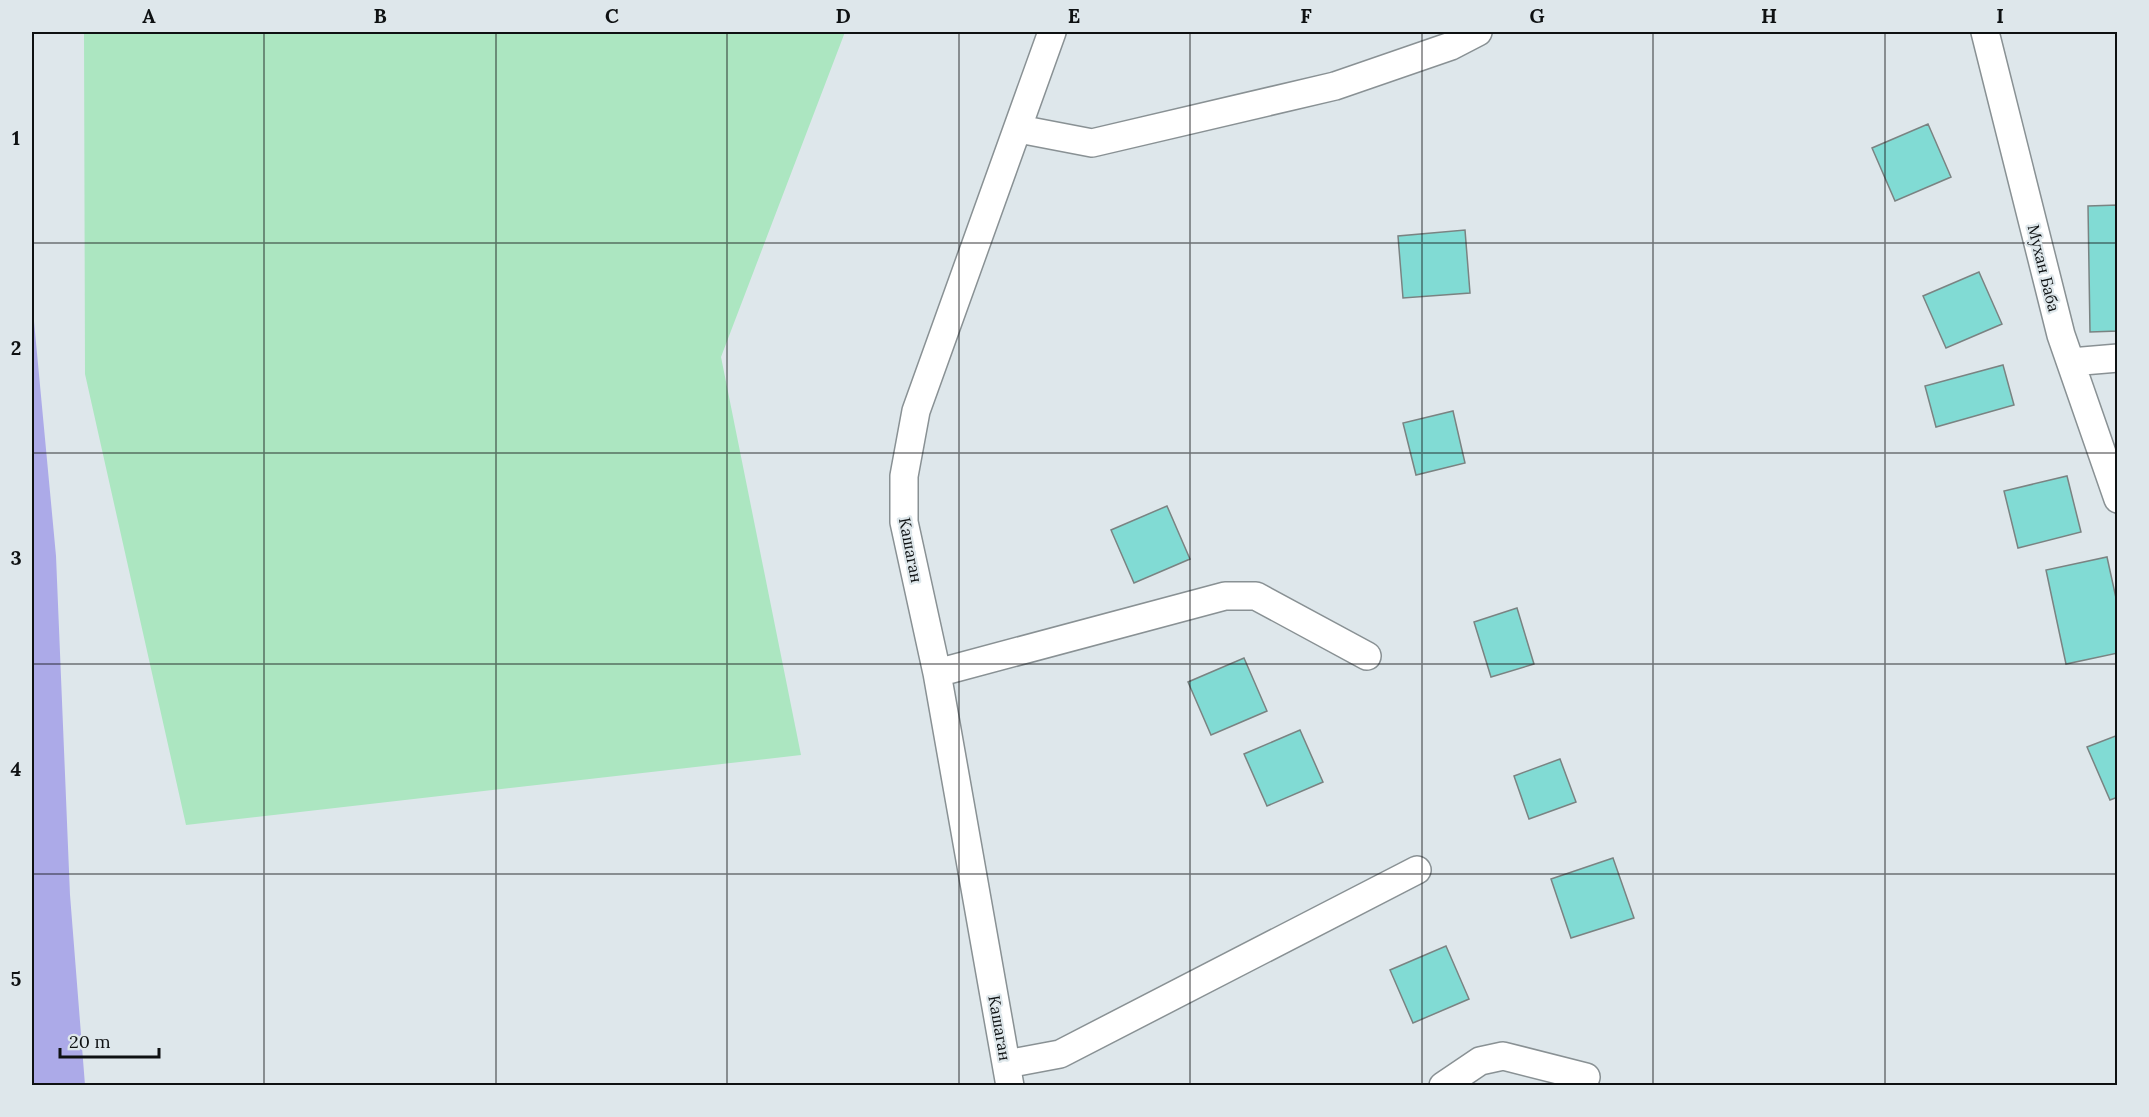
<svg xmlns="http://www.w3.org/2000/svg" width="2149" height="1117" font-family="Lora,serif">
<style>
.green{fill:#ace6c1}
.water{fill:#acaae8}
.building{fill:#81dbd4;stroke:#7a8382;stroke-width:1.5}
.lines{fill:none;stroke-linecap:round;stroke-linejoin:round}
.minor-casing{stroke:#899194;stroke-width:30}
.minor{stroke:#fff;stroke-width:27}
.grid{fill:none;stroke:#0e1112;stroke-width:1.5;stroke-opacity:0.55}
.labels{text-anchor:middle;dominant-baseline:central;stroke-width:4.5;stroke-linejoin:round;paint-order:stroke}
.street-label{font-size:16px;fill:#0e1112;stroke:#dee7eb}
.neatline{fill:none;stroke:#0e1112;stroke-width:2}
.grid-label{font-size:20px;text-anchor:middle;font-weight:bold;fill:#0e1112}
</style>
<rect width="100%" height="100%" fill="#dee7eb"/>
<path class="green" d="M84,32H845L721,357L801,755L186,825L85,374Z"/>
<path class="water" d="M32,300L56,556L70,895L85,1085H32Z"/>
<path class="building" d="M1928,124L1951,177L1895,201L1872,148Z
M2118,205V331L2090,332L2088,206Z
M1465,230L1470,293L1403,298L1398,236Z
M1979,272L2002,324L1946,348L1923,296Z
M2003,365L2014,405L1936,427L1925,386Z
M1453,411L1465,463L1416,475L1403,423Z
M2067,476L2081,532L2018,548L2004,491Z
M1167,506L1190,559L1134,583L1111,530Z
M2107,557L2118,607V653L2066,664L2046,570Z
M1517,608L1534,664L1491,677L1474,622Z
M1244,658L1267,711L1211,735L1188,682Z
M1300,730L1323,782L1267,806L1244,754Z
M2118,735V797L2110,800L2087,747Z
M1560,759L1576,802L1529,819L1514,776Z
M1613,858L1634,918L1571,938L1551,879Z
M1446,946L1469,999L1413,1023L1390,970Z"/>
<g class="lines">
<g class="minor-casing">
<path id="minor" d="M1985,32L2061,335L2118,499
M1019,129L1092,143L1335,86L1451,46L1478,32
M2071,362L2118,358
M937,673L1225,596H1256L1367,656
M1007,1064L1060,1054L1417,870
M1010,1086L937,673L904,522V476L916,411L1052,32
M1443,1086L1480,1061L1503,1056L1586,1077"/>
</g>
<use href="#minor" class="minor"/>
</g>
<path class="grid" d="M264,32V1086M496,32V1086M727,32V1086M959,32V1086M1190,32V1086M1422,32V1086M1653,32V1086M1885,32V1086M32,243H2118M32,453H2118M32,664H2118M32,874H2118"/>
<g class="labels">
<g class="street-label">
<text transform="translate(2044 268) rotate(76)">Мухан Баба</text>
<text transform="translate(911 550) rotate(79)">Кашаган</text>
<text transform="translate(1000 1028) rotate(80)">Кашаган</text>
</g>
</g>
<rect width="2149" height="1117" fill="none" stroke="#dee7eb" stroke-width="66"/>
<path d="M60 1048v9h99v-9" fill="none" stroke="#0e1112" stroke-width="3"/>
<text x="69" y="1048" font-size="18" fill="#0e1112" stroke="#dee7eb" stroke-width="4.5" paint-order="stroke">20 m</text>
<rect x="33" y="33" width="2083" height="1051" class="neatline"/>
<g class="grid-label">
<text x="149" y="23">A</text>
<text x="380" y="23">B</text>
<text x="612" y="23">C</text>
<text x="843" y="23">D</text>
<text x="1074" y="23">E</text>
<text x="1306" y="23">F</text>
<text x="1537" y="23">G</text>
<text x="1769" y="23">H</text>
<text x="2000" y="23">I</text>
<text x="16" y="145">1</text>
<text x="16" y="355">2</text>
<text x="16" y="565">3</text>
<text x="16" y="776">4</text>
<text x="16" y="986">5</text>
</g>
</svg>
